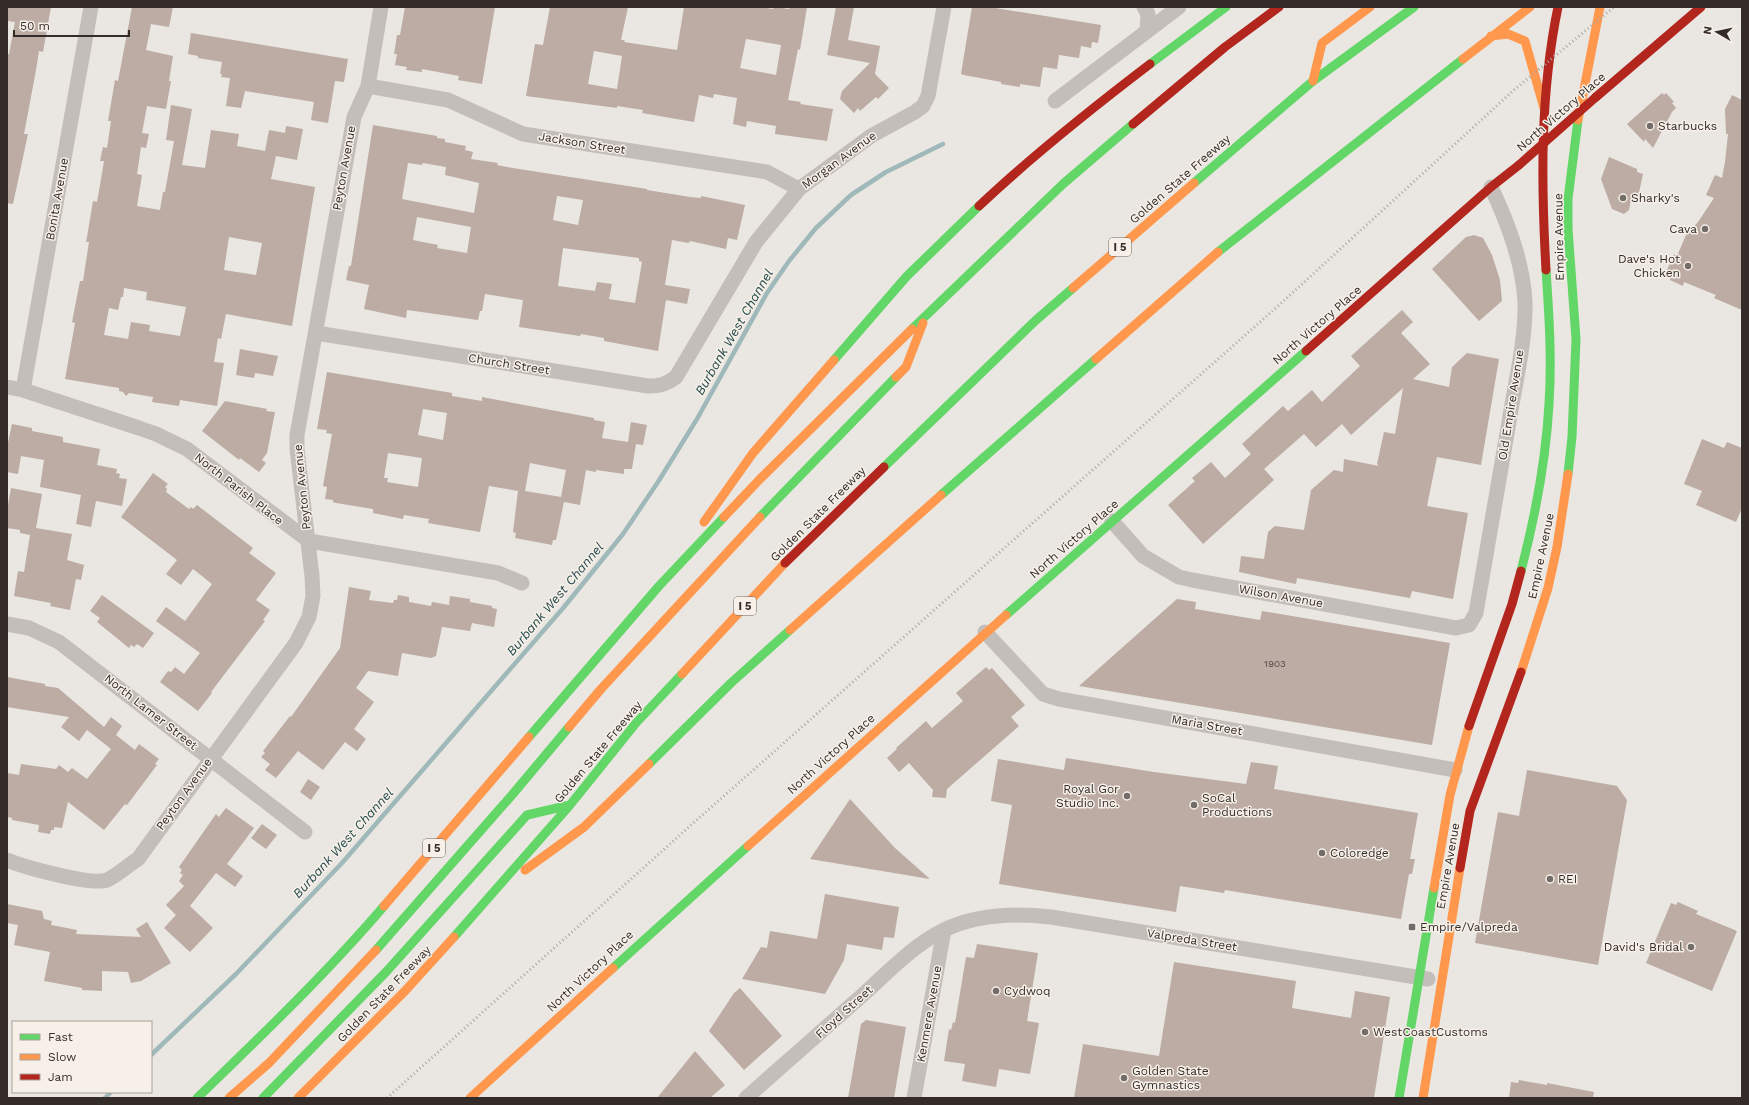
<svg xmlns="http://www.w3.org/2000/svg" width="1749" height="1105" font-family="'Work Sans',sans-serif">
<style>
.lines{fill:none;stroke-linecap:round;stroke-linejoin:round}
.stream{stroke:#9fb8b9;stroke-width:4.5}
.building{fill:#bcaca4;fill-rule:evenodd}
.street{stroke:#c3beba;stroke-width:15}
.fast{stroke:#63d668;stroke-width:9}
.slow{stroke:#ff974d;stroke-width:9}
.jam{stroke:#b3261e;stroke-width:9}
.rail{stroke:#aba7a4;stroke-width:3;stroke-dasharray:1 3;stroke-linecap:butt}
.jam-bridge{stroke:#b3261e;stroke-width:9}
.poi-dot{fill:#736d69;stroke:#f7f0e8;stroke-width:1.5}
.labels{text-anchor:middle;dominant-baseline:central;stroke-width:3;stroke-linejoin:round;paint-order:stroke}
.number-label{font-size:10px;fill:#554c48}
.shield{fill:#f7f0e8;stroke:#6e6762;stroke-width:1}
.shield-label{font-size:11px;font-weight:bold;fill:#332c29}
.street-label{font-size:12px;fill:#332c29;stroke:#f7f0e8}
.poi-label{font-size:12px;fill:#332c29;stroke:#f7f0e8;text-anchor:start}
.water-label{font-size:13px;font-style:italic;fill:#244c4f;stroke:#f7f0e8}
</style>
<rect width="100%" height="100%" fill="#eae6e1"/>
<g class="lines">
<path class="stream" d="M151,1055L236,974L342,863L564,607L623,534L658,482L697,419L767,293L789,261L816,228L851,195L886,172L943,144
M105,1098L111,1092"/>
</g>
<path class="building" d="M7,7H51L43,52L39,51L36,70L24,134H28L13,204L7,203V54H9L15,22L7,21Z
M132,7H173L169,27L151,24L146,50L173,56L169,81H171L166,109L147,106L142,133L149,134L146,148L141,147L137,174L142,175L137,206L160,210L163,192H165L174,141L166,140L171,105L192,109L182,165L205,168L211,130L239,134L237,146L265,151L269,130L285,133L286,126L303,129L297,160L276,156L271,179L315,187L292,326L226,314L221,339L218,338L214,362L224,363L217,406L180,400L179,406L152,402L153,397L129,393L126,396L123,392L119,391V388L65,379L75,323L72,322L80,281H83L89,242H86L87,237L93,201L97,202L100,185L104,161H100L103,147L107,148L111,121H108L115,80L118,81ZM229,237L262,243L256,275L224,270ZM124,288L147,292L146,300L186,307L180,336L149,331L150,325L131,322L128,339L104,335L109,308L118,310L121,297H123Z
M405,7H495L482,84L458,80L459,76L422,69V72L406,70L407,67L395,65L397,54H394L397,35H400Z
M550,7H628L621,40H625L624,42L677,50L684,7H760L773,9V7H775L789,9L790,7H807L800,50L798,49L788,100L801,102L800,104L833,109L827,141L775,134L776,126L747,121L746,127L733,124L737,98L714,94L713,98L699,95L694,122L642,113L643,110L617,106V108L526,96L535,44L543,45ZM746,39L781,45L776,75L740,68ZM594,51L622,56L617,89L588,84Z
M836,7H854L848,40L880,46L875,74L889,88L878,99L876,97L860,111L858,108L854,113L840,99L842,91L870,63L827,55Z
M972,7H996L995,8L1101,25L1098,43L1092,42L1091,48L1081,46L1079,58L1059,55L1057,69L1043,67L1040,87L1020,84V87L1001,84V82L964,75L961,74Z
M191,33L348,59L344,82L335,81L328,123L311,120L314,102L245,91L241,108L226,106L230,78L221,77L222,74H220L222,62L198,58V56L188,54Z
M1662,93L1664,95L1666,93L1674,102L1672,103L1676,108L1672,112L1653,148L1645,139L1644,142L1627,124Z
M1732,95L1742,100V310L1714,298L1716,295L1684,282L1683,286L1670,280V271L1667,270L1674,254L1677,256L1686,235L1698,222L1714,198L1706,195L1715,175L1722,178L1725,162L1728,134H1726L1725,109Z
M373,125L437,136V138L445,139V142L466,146L465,150L473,152L471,159L498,163L497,165L507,167L647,189V190L690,197L701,198V196L745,205L737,240L728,238L726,249L690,241L689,243L672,240L665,285L690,289L687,304L666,300L658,351L604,341V338L581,334L580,336L519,327L523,300L485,294L482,311H480L478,320L407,310L406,318L364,309L369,285L346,280L349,266H351ZM408,163L422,165L423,163L446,167L445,175L479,183L474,213L402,199ZM557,196L583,200L578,225L553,220ZM417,217L471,227L467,253L437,248L438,245L413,240ZM563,248L639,258V261L642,262L635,303L609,299L612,284L597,282L595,291L558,286Z
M1609,157L1637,169V172L1643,174L1637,202L1631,200L1629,210L1624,214L1612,209L1601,179Z
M1474,235L1483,238L1492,255L1500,280L1502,301L1479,321L1432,269L1466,237Z
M1402,310L1413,322L1401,333L1430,364L1413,379L1449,387L1452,367L1467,353L1499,359L1481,465L1437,457L1427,506L1468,513L1453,599L1412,591L1410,598L1297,578L1296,584L1239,572L1241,556L1264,559L1268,532L1275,526L1304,530L1311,490L1334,470L1343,472L1344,459L1379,466L1377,464L1384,432L1395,434L1403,388L1351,435L1342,424L1316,447L1304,434L1264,469L1274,480L1203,544L1168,505L1195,481L1192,478L1211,462L1225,478L1251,454L1242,444L1283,406L1288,411L1312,390L1322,402L1360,366L1351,356Z
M240,349L278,356L273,376L255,373L254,378L236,375Z
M327,372L452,393V396L482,401V397L594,418V420L605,422L602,438L628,442L631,422L647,425L643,445L636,444L632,469H624V474L596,470V472L586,470L580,505L564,502L556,540H553L552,545L515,538L516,533L513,532L518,491L489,486L480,532L428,523L429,519L404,515L403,519L373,513V509L336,503L333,502V500L325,499L327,487L323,486L332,434L326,433L327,430L317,429ZM423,409L447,413L443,440L418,435ZM388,453L422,458L418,487L387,482L388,478H384ZM530,463L566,470L561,497L525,491Z
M225,401L267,409L266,411L275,412L267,453L262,460L266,463L259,472L240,458L239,460L202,431Z
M12,424L32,428V431L63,437V442L100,449L97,465L117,469L116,473L120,474L119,478L127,479L122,506L96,501L91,527L76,524L81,495L40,487L44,460L21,456L18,474L7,472V447Z
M1702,439L1724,448L1727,442L1742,448V508L1736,522L1696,505L1702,491L1684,484Z
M153,473L168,484L165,487L167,489L166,492L189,509L191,507L193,509L197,505L253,548L249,553L276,573L256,600L270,610L263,620L265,621L211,692L212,693L198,711L160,682L168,671L171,672L175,667L184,674L200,653L156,621L166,607L185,621L212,584L193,569L181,585L166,574L177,560L121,517Z
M11,488L42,494L36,528L72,534L67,560L84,565L81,580L76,579L70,610L50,606L51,603L14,596L18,571L24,572L30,535L20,533V530L7,528V510Z
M349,587L371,591L369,600L393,603L394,600H397L398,595L409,597V602L431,606L432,602L449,605L450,596L470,599V602L492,606V608L497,609L494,627L472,623L470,631L442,627L436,656L431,658L402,653L398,676L368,671L356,688L374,702L354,729L366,739L357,751L345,742L323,770L298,751L276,778L265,770L270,764L261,757L265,753L263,751L290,716L291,717L340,648Z
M102,595L154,633L143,648L137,644L134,647L131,645L129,648L97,622L100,618L90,611Z
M1177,599L1196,602L1195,609L1260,620L1262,611L1450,643L1432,745L1079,686Z
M986,667L989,670L992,668L1025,705L1011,717L1019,726L947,789L946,798L932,797L933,790L909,763L899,772L887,758L897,749L896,748L926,721L932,728L963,701L956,693Z
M7,677L45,684V686L58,688L104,727L111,717L122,726L116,735L135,750L139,744L159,759L155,764L157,765L127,805L125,804L104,830L68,802L62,828L54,827V830H51L50,834L38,832L39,825L12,820V818L7,817V773L19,775L21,764L56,769L59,765L68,772L72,768L87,779L111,749L87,730L79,741L61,727L69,717L7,707Z
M1066,758L1154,772L1246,784L1251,762L1278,766L1274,789L1418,813L1410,859H1415L1412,874H1409L1401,919L1225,890L1224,893L1180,886L1176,912L999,884L1012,805L991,801L998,759L1064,770Z
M1527,770L1617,786L1627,800L1598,965L1475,943L1498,812L1519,816Z
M308,779L320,787L311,800L300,792Z
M850,799L895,848L930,879L810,859Z
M226,808L254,828L227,864L243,876L235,887L216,873L190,906L213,928L190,952L164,928L176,915L166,905L184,886L179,881L183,875L180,873L182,870L179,867L216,814L219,817Z
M262,824L277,835L266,849L251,838Z
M825,894L899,907L894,938L884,937L882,950L847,944L844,960L825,994L742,979L761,947L767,948L770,931L817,939Z
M1678,902L1698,911L1696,914L1737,931L1712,991L1646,963L1671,903L1676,905Z
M7,904L42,911L44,919L52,921L51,925L77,930L76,934L141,937L136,929L147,922L171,963L141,981L131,983L128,972L102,971V991L82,990V988L44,981L50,952L14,945L18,925L7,923Z
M977,944L1038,953L1027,1021L1039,1023L1030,1074L999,1069L996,1087L962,1081L965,1064L944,1061L949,1029L951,1030L953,1022L955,1023L966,957L974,958Z
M1174,962L1296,981L1292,1008L1351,1018L1355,991L1390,997L1374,1098H1074L1083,1044L1159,1056Z
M740,988L782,1036L744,1070L709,1031L734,993Z
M866,1020L906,1027L894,1098H848L861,1024Z
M695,1051L725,1085L710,1098H657Z
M1519,1080L1547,1085V1083L1594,1092L1593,1098H1509L1511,1082L1518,1083Z"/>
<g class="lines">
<path class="street" d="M1144,7L1148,14L1147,30
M368,86L448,100L523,134L767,172L799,189
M1055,101L1179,7
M316,333L648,386C660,386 667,384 676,377L756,242L799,189L871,136L915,112L923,106L928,96L944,7
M7,387L23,390L139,428L156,434L187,449L309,541L498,573L522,583
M23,390L91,7
M1112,521L1143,556L1179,577L1192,580L1456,628L1469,625L1476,613C1487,549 1498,485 1509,422C1515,384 1526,340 1525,302C1523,262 1508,223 1491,187
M7,624L29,628L59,642L305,832
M985,632L1043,694L1059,699L1455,770
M7,860C24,867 92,886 107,880C118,875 128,865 138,859L296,643L309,617L313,596L312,576L297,449V435L354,117L368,86L381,7
M746,1098C786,1063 826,1027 866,992C890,970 915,944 944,930C977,914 1016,913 1051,917L1428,979
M914,1098L944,930"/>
<path class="fast" d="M1150,64L1226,7
M1194,183L1313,81L1414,7
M1218,252L1463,59
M912,329L1063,184L1133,124
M834,360L907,276L979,206
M884,467L1035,321L1073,288
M1568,474L1572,437L1576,339L1568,229V199L1578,120
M941,495L1096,359
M760,517L896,377
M1521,571C1535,517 1546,460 1549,404C1552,359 1549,314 1546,270
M1006,615L1306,351
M529,737L659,586L724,517
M649,764L731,683L790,630
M454,937L570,805L636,723L682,674
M376,950L512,795L569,727
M613,968L748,846
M197,1098C261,1036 326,974 384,906
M263,1098L386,972L527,815L570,805
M1399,1098L1434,888"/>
<path class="slow" d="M1491,36L1508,34L1525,41L1544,108
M1463,59L1530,7
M1313,81L1322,43L1370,7
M1578,120L1600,7
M1073,288L1194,183
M1096,359L1218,252
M896,377L906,367L923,323
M724,517L760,479L912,329
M704,522L753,453L834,360
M790,630L941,495
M1521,672L1548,588L1557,547L1568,474
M682,674L785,563
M569,727L601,689L760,517
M748,846L1006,615
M525,870L584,827L649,764
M1434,888L1450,795L1469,726
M384,906L529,737
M229,1098L269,1063L376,950
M298,1098L405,991L454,937
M470,1098L613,968
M1423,1098L1460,868"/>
<path class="jam" d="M1596,97L1701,7
M1133,124L1225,47L1279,7
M979,206C1033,155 1091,109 1150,64
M1546,270C1541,181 1540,94 1558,7
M1306,351L1491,187L1519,165
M785,563L884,467
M1469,726L1512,604L1521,571
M1460,868L1470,811L1521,672"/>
<path class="rail" d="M387,1098L699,818L1277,307L1514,90L1614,7"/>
<path class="jam-bridge" d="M1519,165L1596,97"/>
</g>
<g class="poi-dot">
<circle cx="1650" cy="126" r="4"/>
<circle cx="1623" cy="198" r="4"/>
<circle cx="1705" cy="229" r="4"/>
<circle cx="1688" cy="266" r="4"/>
<circle cx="1127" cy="796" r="4"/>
<circle cx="1194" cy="805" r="4"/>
<circle cx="1322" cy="853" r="4"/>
<circle cx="1550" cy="879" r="4"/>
<rect x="1408" y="923" width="8" height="8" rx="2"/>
<circle cx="1691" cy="947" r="4"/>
<circle cx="996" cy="991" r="4"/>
<circle cx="1365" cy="1032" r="4"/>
<circle cx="1124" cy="1078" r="4"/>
</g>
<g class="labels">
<g class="number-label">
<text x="1275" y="663">1903</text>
</g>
<g class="shield">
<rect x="1109" y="238" width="22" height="18" rx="3"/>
<rect x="734" y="597" width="22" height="18" rx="3"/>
<rect x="423" y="839" width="22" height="18" rx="3"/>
</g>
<g class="shield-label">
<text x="1120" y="247">I 5</text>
<text x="745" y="606">I 5</text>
<text x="434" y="848">I 5</text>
</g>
<g class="street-label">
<text transform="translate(1561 112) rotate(-41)">North Victory Place</text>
<text transform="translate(582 143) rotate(9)">Jackson Street</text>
<text transform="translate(839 160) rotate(-36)">Morgan Avenue</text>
<text transform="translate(344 168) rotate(-80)">Peyton Avenue</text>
<text transform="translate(1180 179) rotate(-41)">Golden State Freeway</text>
<text transform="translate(57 199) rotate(-80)">Bonita Avenue</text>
<text transform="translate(1559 237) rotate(-91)">Empire Avenue</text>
<text transform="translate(1317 325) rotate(-41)">North Victory Place</text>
<text transform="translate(509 364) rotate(9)">Church Street</text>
<text transform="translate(1511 405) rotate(-81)">Old Empire Avenue</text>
<text transform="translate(302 487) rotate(-96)">Peyton Avenue</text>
<text transform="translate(239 489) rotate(38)">North Parish Place</text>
<text transform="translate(818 514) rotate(-45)">Golden State Freeway</text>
<text transform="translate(1074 539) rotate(-41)">North Victory Place</text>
<text transform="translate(1541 556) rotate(-78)">Empire Avenue</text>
<text transform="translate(1281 596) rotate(10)">Wilson Avenue</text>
<text transform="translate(151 712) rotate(38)">North Lamer Street</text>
<text transform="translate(1207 725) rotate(10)">Maria Street</text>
<text transform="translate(598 752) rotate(-50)">Golden State Freeway</text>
<text transform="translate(831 754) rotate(-42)">North Victory Place</text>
<text transform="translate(184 794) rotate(-54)">Peyton Avenue</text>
<text transform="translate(1448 866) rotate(-80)">Empire Avenue</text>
<text transform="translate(1192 940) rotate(9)">Valpreda Street</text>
<text transform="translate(590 971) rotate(-43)">North Victory Place</text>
<text transform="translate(384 994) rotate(-46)">Golden State Freeway</text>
<text transform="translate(844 1012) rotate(-42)">Floyd Street</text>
<text transform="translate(929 1014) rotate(-80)">Kenmere Avenue</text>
</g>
<g class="poi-label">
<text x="1658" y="126">Starbucks</text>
<text x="1631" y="198">Sharky's</text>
<text x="1697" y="229" text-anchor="end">Cava</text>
<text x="1680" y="259" text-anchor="end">Dave's Hot<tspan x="1680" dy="14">Chicken</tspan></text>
<text x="1119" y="789" text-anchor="end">Royal Gor<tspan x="1119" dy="14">Studio Inc.</tspan></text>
<text x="1202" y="798">SoCal<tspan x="1202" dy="14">Productions</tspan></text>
<text x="1330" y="853">Coloredge</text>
<text x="1558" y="879">REI</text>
<text x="1420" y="927">Empire/Valpreda</text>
<text x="1683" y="947" text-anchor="end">David's Bridal</text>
<text x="1004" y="991">Cydwoq</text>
<text x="1373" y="1032">WestCoastCustoms</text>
<text x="1132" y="1071">Golden State<tspan x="1132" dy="14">Gymnastics</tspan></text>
</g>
<g class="water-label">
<text transform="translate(734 332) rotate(-60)">Burbank West Channel</text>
<text transform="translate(555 599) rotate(-50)">Burbank West Channel</text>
<text transform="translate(343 843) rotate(-48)">Burbank West Channel</text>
</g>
</g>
<rect width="1749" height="1105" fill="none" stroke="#332c29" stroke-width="16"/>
<rect x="12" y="1021" width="140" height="72" fill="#f7f0e8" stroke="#a9a29c"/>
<rect x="20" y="1034" width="20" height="6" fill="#63d668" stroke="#a9a29c"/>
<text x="48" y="1041" font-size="12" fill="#332c29">Fast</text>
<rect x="20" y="1054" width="20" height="6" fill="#ff974d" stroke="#a9a29c"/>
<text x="48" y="1061" font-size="12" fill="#332c29">Slow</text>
<rect x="20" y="1074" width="20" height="6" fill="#b3261e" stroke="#a9a29c"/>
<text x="48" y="1081" font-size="12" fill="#332c29">Jam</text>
<g transform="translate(1717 32) rotate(279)" stroke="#f7f0e8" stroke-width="3" paint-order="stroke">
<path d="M0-3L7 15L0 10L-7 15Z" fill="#332c29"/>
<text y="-6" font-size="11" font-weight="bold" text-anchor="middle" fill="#332c29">N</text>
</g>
<path d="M14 30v6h115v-6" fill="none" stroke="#332c29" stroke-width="2"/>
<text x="20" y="30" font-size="12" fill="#332c29" stroke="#f7f0e8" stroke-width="3" paint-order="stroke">50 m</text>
</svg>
